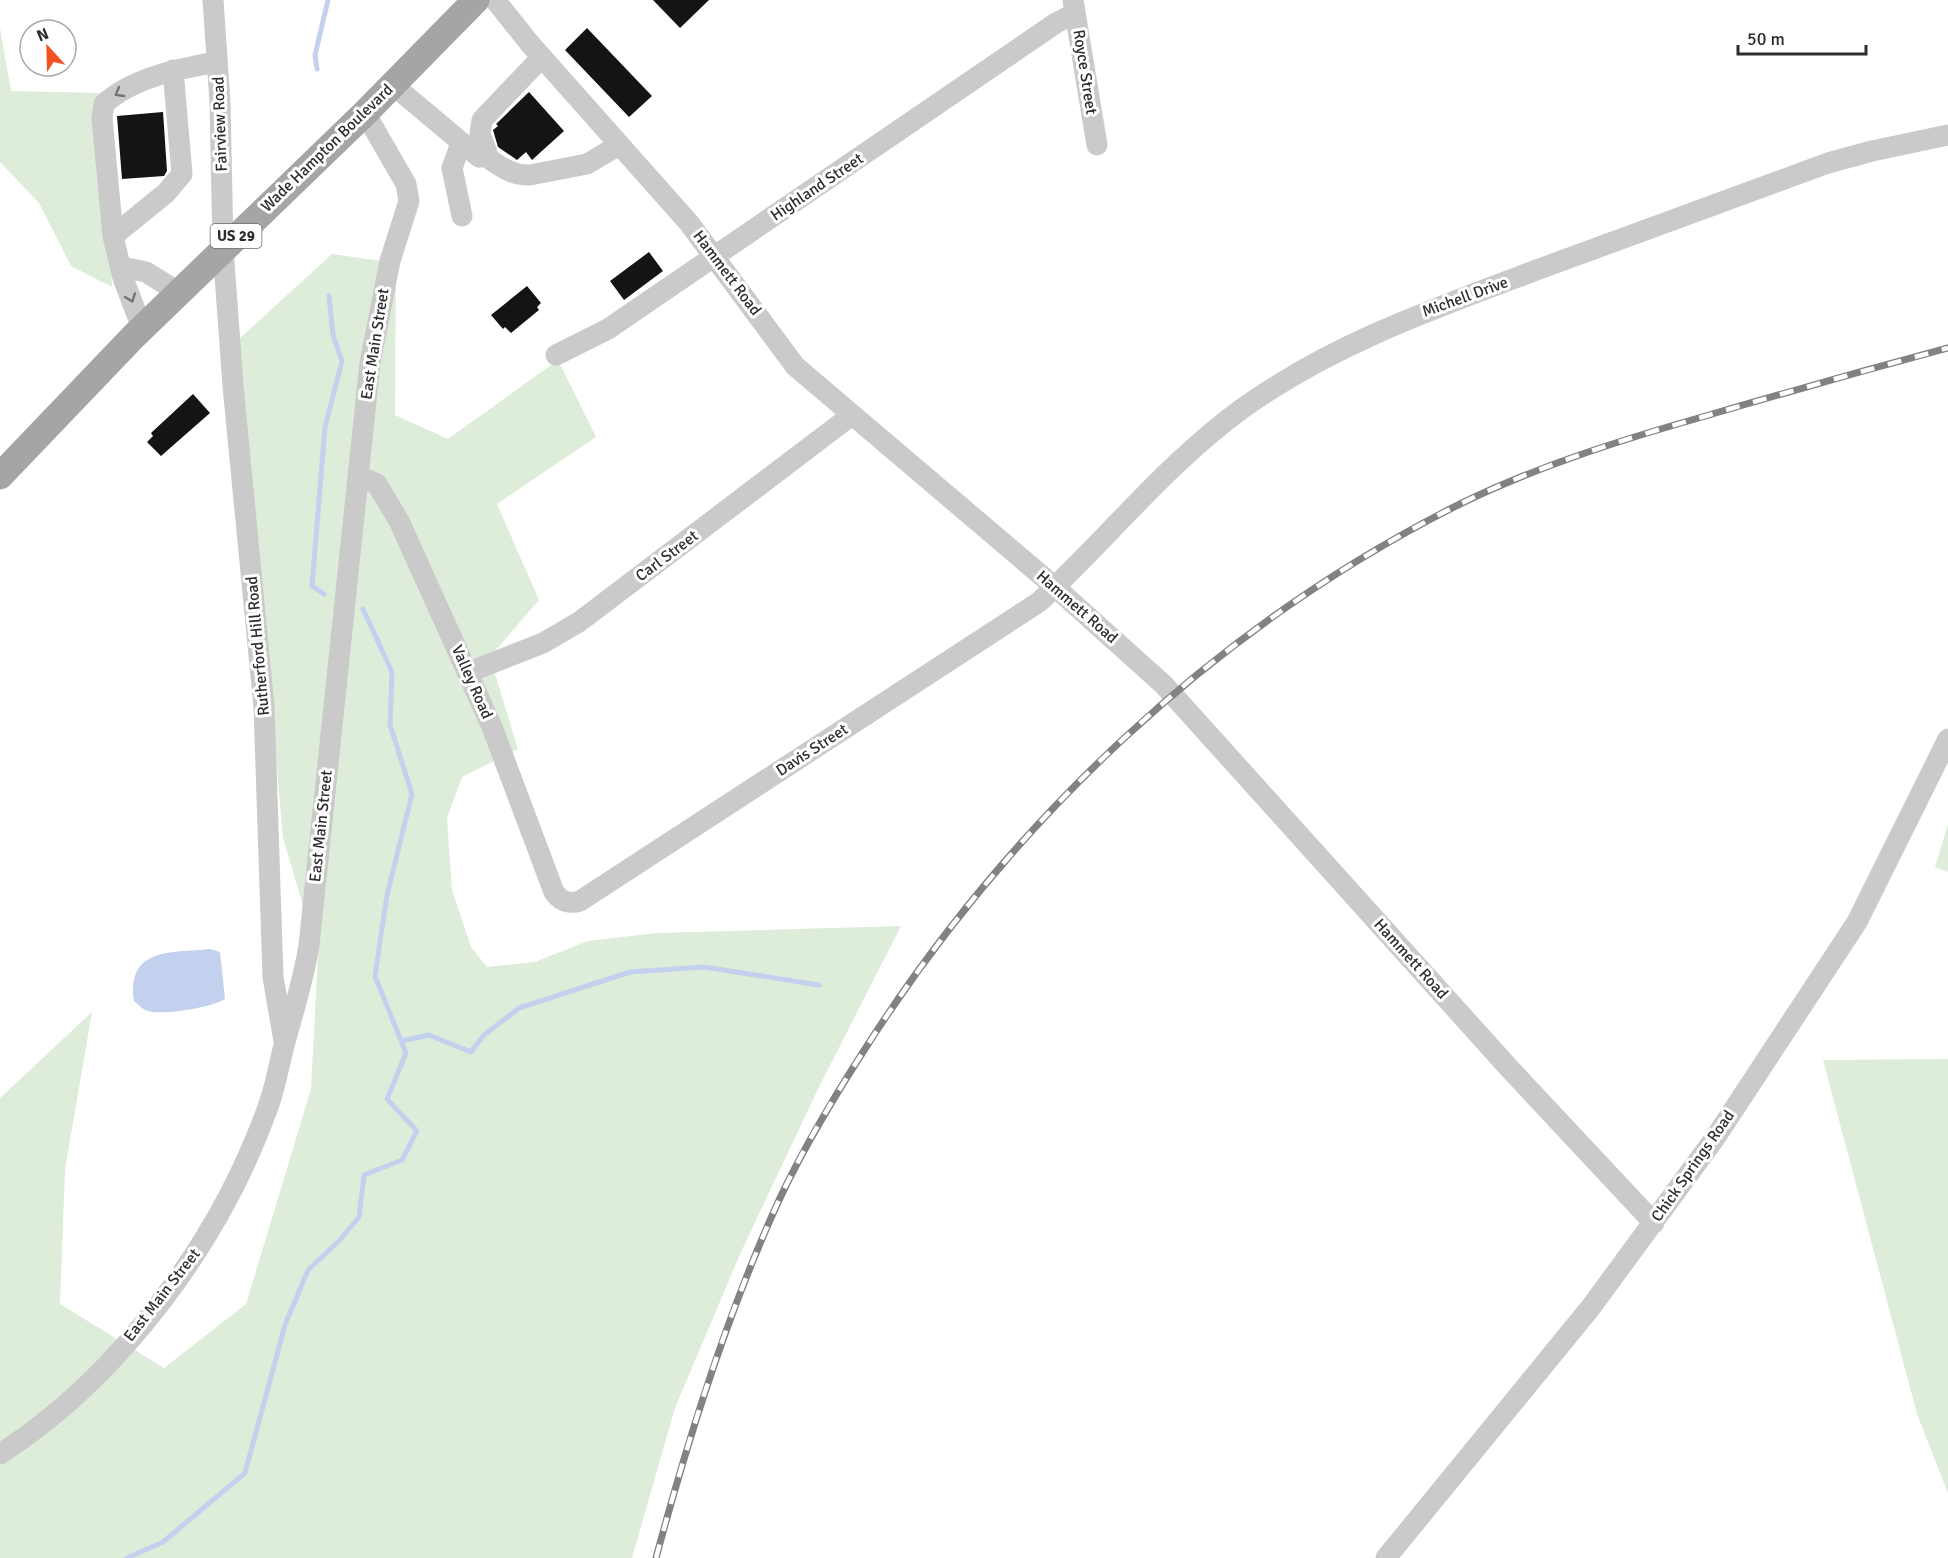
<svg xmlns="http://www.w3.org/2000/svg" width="1948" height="1558" font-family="Signika,sans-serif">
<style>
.green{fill:#deecda}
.water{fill:#c4d1ee}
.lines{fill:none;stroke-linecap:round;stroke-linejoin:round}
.stream{stroke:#c4d1ee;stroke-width:5}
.building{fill:#141414}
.minor{stroke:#cacaca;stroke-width:21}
.major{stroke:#a5a5a5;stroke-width:27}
.rail-casing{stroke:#828282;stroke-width:7}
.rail{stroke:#fff;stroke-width:4.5;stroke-dasharray:14;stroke-linecap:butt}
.oneway{stroke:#747474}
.labels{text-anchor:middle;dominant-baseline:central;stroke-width:6;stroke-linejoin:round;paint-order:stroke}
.shield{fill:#fff;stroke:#6c6c6c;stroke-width:1.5}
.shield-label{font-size:15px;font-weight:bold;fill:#2d2d2d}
.street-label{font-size:16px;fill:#2d2d2d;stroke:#fff}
</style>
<rect width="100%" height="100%" fill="#fff"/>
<path class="green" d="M0,28L11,91L103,93L112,287L71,266L39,203L0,162Z
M332,254L396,263L395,415L448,439L558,360L596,437L497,504L539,600L490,657L518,749L462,777L447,818L452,890L471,947L487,967L535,962L588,941L657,933L901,926L819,1087L741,1252L675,1408L632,1558H0V1098L92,1012L65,1170L60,1304L164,1368L246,1304L311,1089L318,956L283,838L239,339Z
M1948,824V872L1935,867Z
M1948,1059V1493L1917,1414L1823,1060Z"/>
<path class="water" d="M210,949L220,952L225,999C213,1007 159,1017 145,1010C141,1008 137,1003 134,1001C127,947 171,953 210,949Z"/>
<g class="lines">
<path class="stream" d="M317,69L315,55L328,0
M324,594L312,586L325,427L342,361L333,335L329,296
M401,1041L429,1035L471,1052L484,1035L519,1008L630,972L704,967L819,985
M127,1558L163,1542L245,1473L285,1325L308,1270L339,1241L359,1217L364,1175L402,1160L417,1131L387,1099L406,1053L375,976L387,895L412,794L390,725L392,672L363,609"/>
</g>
<path class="building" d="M653,0H709L680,28Z
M587,28L652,96L629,117L565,50Z
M529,92L564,131L532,160L526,152L517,160L498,147L493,130L498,126L496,124Z
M163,112L167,171L164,176L122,179L117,116Z
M649,252L663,271L624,300L610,281Z
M527,286L541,303L537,307L539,310L511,333L505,327L503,329L491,315Z
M193,394L210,413L161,456L147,442L153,436L151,433Z"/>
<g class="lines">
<path class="minor" d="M213,0L220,102L223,248L233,386L264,707L273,977L284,1041
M495,0L531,45L689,223L795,366L1055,587L1164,685L1509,1068L1654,1223
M1073,0L1097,145
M393,85L479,157L487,153L480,134L482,120L542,57
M461,143L452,168L462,216
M485,156C500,166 512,176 530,175L587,164L619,145
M113,236L166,193L182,174L173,70
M122,267L146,272L178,292
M142,328L123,278L113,236L102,118L104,104C133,77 179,69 217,62
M556,355L608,329L1056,23L1075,13
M358,476L377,484L399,521L492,727L554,892C561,902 569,904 580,901L1039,602C1108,538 1166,464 1243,408C1334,343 1438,307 1542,268C1638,233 1733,198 1828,163L1872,151L1948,135
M469,672L543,643L579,622L852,415
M0,1454C121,1376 220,1241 268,1107C276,1086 279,1063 285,1042C294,1009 304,978 309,945L370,363L390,261L409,201L406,184L365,113
M1386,1558L1591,1307L1715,1138L1857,922L1948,739"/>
<path class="major" d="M0,476L134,336L365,113L476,0"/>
<g class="rail-casing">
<path id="rail" d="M656,1558C687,1442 723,1327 771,1218C796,1160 829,1105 863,1052C1009,822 1217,625 1462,503C1538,466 1621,440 1702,417C1784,393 1866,370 1948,348"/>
</g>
<use href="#rail" class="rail"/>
</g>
<defs><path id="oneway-chevron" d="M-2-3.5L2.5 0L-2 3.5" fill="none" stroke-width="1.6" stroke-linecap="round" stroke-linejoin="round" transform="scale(1.5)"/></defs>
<g class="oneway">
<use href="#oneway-chevron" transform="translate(119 93) rotate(150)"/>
<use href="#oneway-chevron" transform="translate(131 298) rotate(70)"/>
</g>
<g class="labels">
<rect class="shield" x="210.5" y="224" width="51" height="24" rx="4.5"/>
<g class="shield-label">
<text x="236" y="236">US 29</text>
</g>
<g class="street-label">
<text transform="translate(1085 72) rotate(81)">Royce Street</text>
<text transform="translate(220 124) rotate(-92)">Fairview Road</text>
<text transform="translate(327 148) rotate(-44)">Wade Hampton Boulevard</text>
<text transform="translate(817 187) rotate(-34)">Highland Street</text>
<text transform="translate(727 273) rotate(53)">Hammett Road</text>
<text transform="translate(1465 297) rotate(-20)">Michell Drive</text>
<text transform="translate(375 344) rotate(-81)">East Main Street</text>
<text transform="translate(667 556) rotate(-37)">Carl Street</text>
<text transform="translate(1077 607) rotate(41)">Hammett Road</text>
<text transform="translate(258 646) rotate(-95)">Rutherford Hill Road</text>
<text transform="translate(472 682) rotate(66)">Valley Road</text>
<text transform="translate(812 750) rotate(-33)">Davis Street</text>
<text transform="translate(321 826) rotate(-84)">East Main Street</text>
<text transform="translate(1411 959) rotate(48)">Hammett Road</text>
<text transform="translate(1693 1166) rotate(-55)">Chick Springs Road</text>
<text transform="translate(162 1295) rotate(-52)">East Main Street</text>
</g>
</g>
<g transform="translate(48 48) rotate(338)"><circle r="28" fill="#ffffff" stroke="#ababab" stroke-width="1.5"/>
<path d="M0-4.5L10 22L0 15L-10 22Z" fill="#f25222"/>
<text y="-9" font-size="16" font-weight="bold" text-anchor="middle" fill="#2d2d2d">N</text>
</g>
<path d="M1738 45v9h128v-9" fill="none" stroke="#2d2d2d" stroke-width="3"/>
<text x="1747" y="45" font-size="18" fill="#2d2d2d" stroke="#ffffff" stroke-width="4.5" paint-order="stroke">50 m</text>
</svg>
